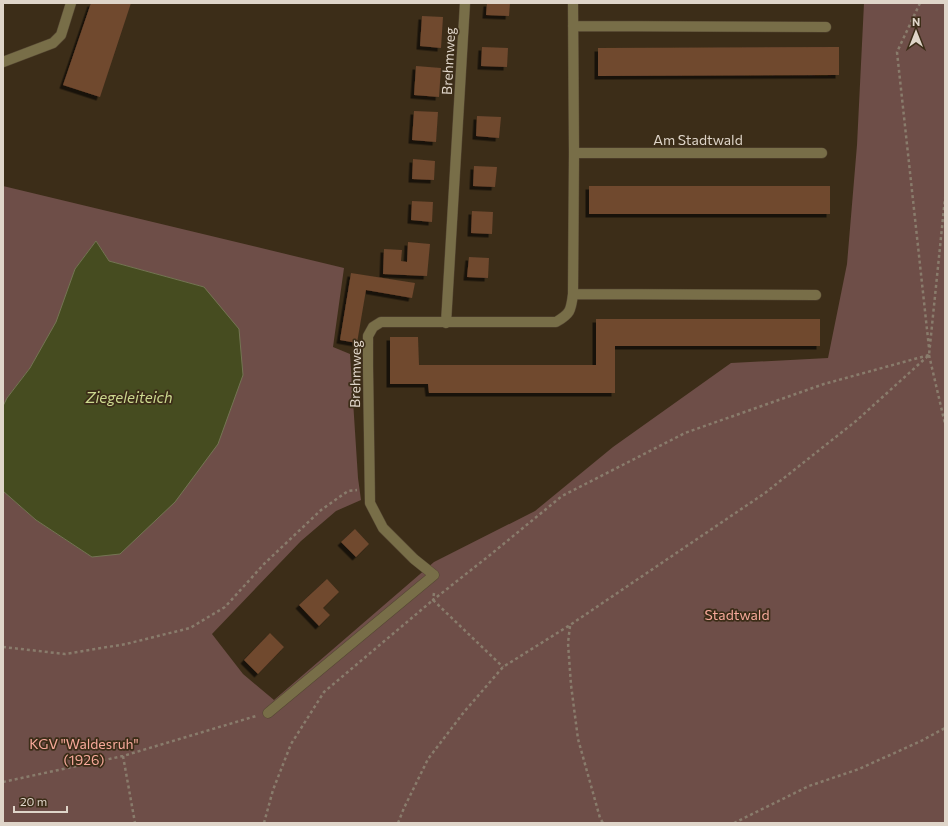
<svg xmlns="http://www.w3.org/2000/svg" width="948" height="826" font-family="Commissioner,sans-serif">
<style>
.green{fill:#6e4e48}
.water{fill:#464c20;stroke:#747553}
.building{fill:#6f482f;filter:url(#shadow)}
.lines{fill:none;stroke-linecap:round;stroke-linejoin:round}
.minor-casing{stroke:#564834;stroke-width:11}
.path{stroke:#897c6c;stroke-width:2.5;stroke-dasharray:3 3;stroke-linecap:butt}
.minor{stroke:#786e48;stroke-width:10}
.labels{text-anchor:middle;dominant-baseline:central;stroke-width:3.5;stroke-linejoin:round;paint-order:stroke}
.street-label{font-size:14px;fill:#dfd5c9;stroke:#3c2d18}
.park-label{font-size:14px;fill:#f7a99a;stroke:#3c2d18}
.water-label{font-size:15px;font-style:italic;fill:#ccd88f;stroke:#3c2d18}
</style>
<defs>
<filter id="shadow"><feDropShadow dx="-3.5" dy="3.5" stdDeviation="0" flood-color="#0009"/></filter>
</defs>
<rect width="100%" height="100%" fill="#3c2d18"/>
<path class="green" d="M864,3H945V823H3V491L36,520L92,557L204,287L109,261L96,241L75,269L57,322L30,368L7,398L3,406V186L344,268L333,347L350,354L358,478L361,500L336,511L301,541L212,634L243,674L274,700L434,562L535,511L613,447L731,363L828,358L847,264L857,145Z"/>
<path class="water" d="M96,241L109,261L204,287L239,329L243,375L218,444L175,502L120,554L92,557L36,520L3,491V406L7,398L30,368L56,322L75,269Z"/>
<path class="building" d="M91,3H131L100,97L63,85Z
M487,3H510L509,16L486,15Z
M422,16L443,17L441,48L420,46Z
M482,47L508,48L507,67L481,66Z
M839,47V75L598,76V48Z
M416,66L441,68L439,97L414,95Z
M414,111L438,112L436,142L412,140Z
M477,116L501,117L499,138L476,136Z
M413,159L435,161L434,180L412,179Z
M474,166L497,167L495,187L473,186Z
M589,186H830V214H589Z
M412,201L433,202L432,222L411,220Z
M472,211L493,212L492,234L471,233Z
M408,242L430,244L427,276L383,274L384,249L402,250L401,261L407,262Z
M469,257L489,258L488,278L467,277Z
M351,273L415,283L412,298L366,290L357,343L340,340Z
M596,319H820V346H615V393H429L428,384H390V337H418L419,365H596Z
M355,529L369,544L356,557L341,542Z
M327,579L339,592L323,608L330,615L319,626L299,605Z
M270,633L284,647L258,674L244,660Z"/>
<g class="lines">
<g class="minor-casing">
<path id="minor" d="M573,26L826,27
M3,62L53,43L61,35L71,3
M574,153H822
M573,294L816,295
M446,323L465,3
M268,713L434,575L414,559L383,528L370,503L368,367V336L373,327L381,322H556C570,314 571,311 573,294L574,153L573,3"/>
</g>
<path class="path" d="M920,3L897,52L929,348
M929,355L945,424
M434,593L433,600L490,555L562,496L685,433L824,384L929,355
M570,626L568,643L571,685L578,739L600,818L603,823
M3,647L65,654L126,644L190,628L225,607L264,564L321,510L348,491L357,490
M123,756L135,823
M3,782L123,756L256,716
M264,823L273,790L291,744L324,692L433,600L503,667
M398,823L404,808L428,759L464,712L503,667L570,625L765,493L856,421L929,355L945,198
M734,823L809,786L859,769L921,741L945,728"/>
<use href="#minor" class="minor"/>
</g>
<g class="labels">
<g class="street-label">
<text transform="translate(448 61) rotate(-87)">Brehmweg</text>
<text x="698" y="139">Am Stadtwald</text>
<text transform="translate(355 374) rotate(-89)">Brehmweg</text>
</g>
<g class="park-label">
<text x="737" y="614">Stadtwald</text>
<text x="84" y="743">KGV "Waldesruh"<tspan x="84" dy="16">(1926)</tspan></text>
</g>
<g class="water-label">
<text x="129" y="397">Ziegeleiteich</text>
</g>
</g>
<rect width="948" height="826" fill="none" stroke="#dfd5c9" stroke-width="8"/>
<g transform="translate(916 32)" stroke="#3c2d18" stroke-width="3" paint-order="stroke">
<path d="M0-3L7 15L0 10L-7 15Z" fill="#dfd5c9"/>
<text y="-6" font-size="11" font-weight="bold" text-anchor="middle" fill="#dfd5c9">N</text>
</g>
<path d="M14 806v6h53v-6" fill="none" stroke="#dfd5c9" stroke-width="2"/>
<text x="20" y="806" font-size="12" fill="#dfd5c9" stroke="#3c2d18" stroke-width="3" paint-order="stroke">20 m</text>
</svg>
